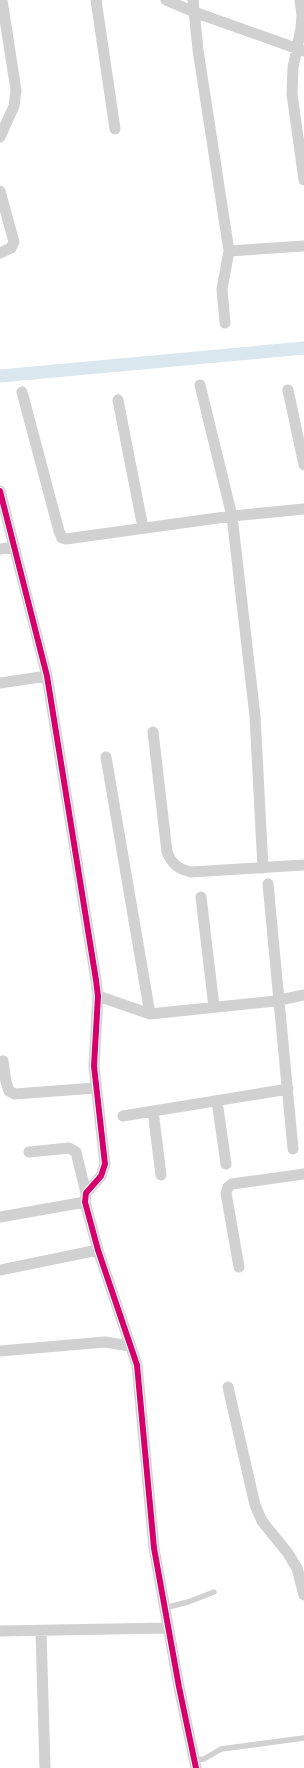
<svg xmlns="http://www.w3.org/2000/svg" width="304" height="1768" font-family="'Sofia Sans Condensed',sans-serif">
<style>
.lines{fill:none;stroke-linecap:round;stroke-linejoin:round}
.canal{stroke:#dae7ee;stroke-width:13}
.lane{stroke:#d1d1d1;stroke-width:5.5}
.street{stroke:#d1d1d1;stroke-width:11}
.cycleway-casing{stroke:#fff;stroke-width:8}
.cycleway{stroke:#d6006c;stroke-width:6}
</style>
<rect width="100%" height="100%" fill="#fff"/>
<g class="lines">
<path class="canal" d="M0,376L304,348"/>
<path class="lane" d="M164,1608L188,1602L214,1592
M195,1760L204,1759L221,1749L304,1738"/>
<path class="street" d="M96,0L115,129
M166,0L194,12L304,51
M193,0L198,50L229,251L222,289L225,323
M300,0L302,15L301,28L293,68L292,94L304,180
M0,137L14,106L16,90L2,0
M0,191L14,242L11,248L0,253
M229,251L304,246
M200,385L232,516L255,716L263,868
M288,390L304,465
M22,392L59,531L62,538L66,539L232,516L304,509
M118,400L143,528
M0,491L47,676L96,980L98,996L94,1066L105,1164L101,1176L86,1193L85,1202L98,1250L137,1365L154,1548L179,1687L196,1768
M0,549L14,547
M0,683L47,676
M153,732L167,852C172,864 178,869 191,872L304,865
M106,757L150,1014
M268,884L293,1149
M201,897L214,1007
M98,996L150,1014L275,1001L304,995
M3,1061L6,1082L9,1091L15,1094L95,1088
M217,1101L226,1164
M153,1111L161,1175
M123,1116L288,1089
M29,1152L69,1148L76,1152L86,1193
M0,1217L85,1202
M239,1267L226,1193L228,1187L232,1184L304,1174
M0,1270L98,1250
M0,1351L105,1342L130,1346
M228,1387L255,1505L262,1521L287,1552L297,1568L304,1595
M0,1631L168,1628
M41,1631L45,1768"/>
<g class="cycleway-casing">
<path id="cycleway" d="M0,491L47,676L96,980L98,996L94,1066L105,1164L101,1176L86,1193L85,1202L98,1250L137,1365L154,1548L179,1687L196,1768"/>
</g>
<use href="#cycleway" class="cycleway"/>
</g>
</svg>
